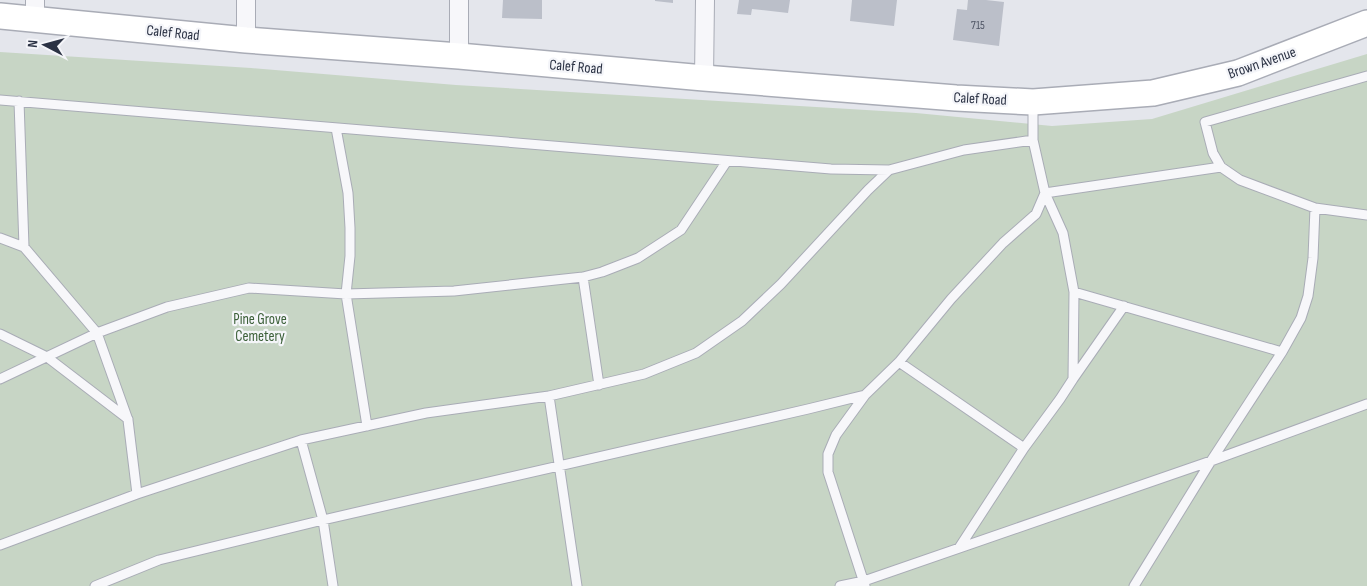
<svg xmlns="http://www.w3.org/2000/svg" width="1367" height="586" font-family="'Sofia Sans Condensed',sans-serif">
<style>
.green{fill:#c7d5c5}
.building{fill:#bbbfc9}
.lines{fill:none;stroke-linecap:round;stroke-linejoin:round}
.lane-casing{stroke:#a9acb6;stroke-width:11}
.street-casing{stroke:#a9acb6;stroke-width:20}
.secondary-casing{stroke:#a9acb6;stroke-width:28}
.lane{stroke:#f7f7fa;stroke-width:9}
.street{stroke:#f7f7fa;stroke-width:18}
.secondary{stroke:#fff;stroke-width:25}
.labels{text-anchor:middle;dominant-baseline:central;stroke-width:4.5;stroke-linejoin:round;paint-order:stroke}
.number-label{font-size:12px;fill:#4f5565}
.street-label{font-size:15px;fill:#2b3244;stroke:#f4f5f9}
.park-label{font-size:15px;fill:#3c6039;stroke:#f4f5f9}
</style>
<rect width="100%" height="100%" fill="#e4e6ec"/>
<path class="green" d="M0,52L251,68L456,85L916,113L1052,126L1152,119L1367,54V586H0Z"/>
<path class="building" d="M503,0H542V19L502,18Z
M655,0H673V3L655,1Z
M739,0H790L788,13L752,9L751,15L737,14Z
M852,0H897L894,26L850,21Z
M968,0H986L1004,2L999,46L953,40L957,9L967,10Z"/>
<g class="lines">
<g class="lane-casing">
<path id="lane" d="M1367,76L1205,122L1213,153L1221,167L1240,180L1315,208L1367,215
M0,100L831,169L889,170
M19,101L24,247
M1033,102V140
M336,128L348,193L350,228V256L346,294L367,426
M0,238L24,247L97,333L128,420L137,494
M583,277L599,385
M1074,292L1282,352
M0,334L47,357L128,419
M899,362L1024,448
M0,379L97,333L167,307L249,288L346,294L454,291L583,277L602,272L638,258L681,230L727,161
M1073,379L1124,306
M865,395L836,435L828,454V472L865,586
M301,440L323,520L333,586
M0,545L137,494L301,440L426,413L549,396
M959,548L1024,448L1060,399L1073,379L1074,292L1063,233L1045,193L1221,167
M95,586L159,560L323,520L808,409L865,395L899,362L951,299L1003,243L1036,214L1045,193L1033,140L964,150L889,170L868,190L781,284L742,321L696,353L644,374L549,396L577,586
M840,586L864,581L1211,461L1367,404
M1134,586L1211,461L1282,352L1301,318L1308,296L1313,258L1315,208"/>
</g>
<g class="street-casing">
<path id="street" d="M35,0V19
M459,0V56
M246,40V0
M704,78L705,0"/>
</g>
<g class="secondary-casing">
<path id="secondary" d="M0,16L246,40L459,56L704,78L956,98L1033,102L1153,93L1238,73L1367,23"/>
</g>
<use href="#lane" class="lane"/>
<use href="#street" class="street"/>
<use href="#secondary" class="secondary"/>
</g>
<g class="labels">
<g class="number-label">
<text x="978" y="25">715</text>
</g>
<g class="street-label">
<text transform="translate(173 33) rotate(6)">Calef Road</text>
<text transform="translate(1262 63) rotate(-19)">Brown Avenue</text>
<text transform="translate(576 67) rotate(5)">Calef Road</text>
<text transform="translate(980 99) rotate(3)">Calef Road</text>
</g>
<g class="park-label">
<text x="260" y="319">Pine Grove<tspan x="260" dy="17">Cemetery</tspan></text>
</g>
</g>
<g transform="translate(45 45) rotate(276)" stroke="#f4f5f9" stroke-width="4" paint-order="stroke">
<path d="M0-4L9 19L0 12L-9 19Z" fill="#2b3244"/>
<text y="-8" font-size="14" font-weight="bold" text-anchor="middle" fill="#2b3244">N</text>
</g>
</svg>
